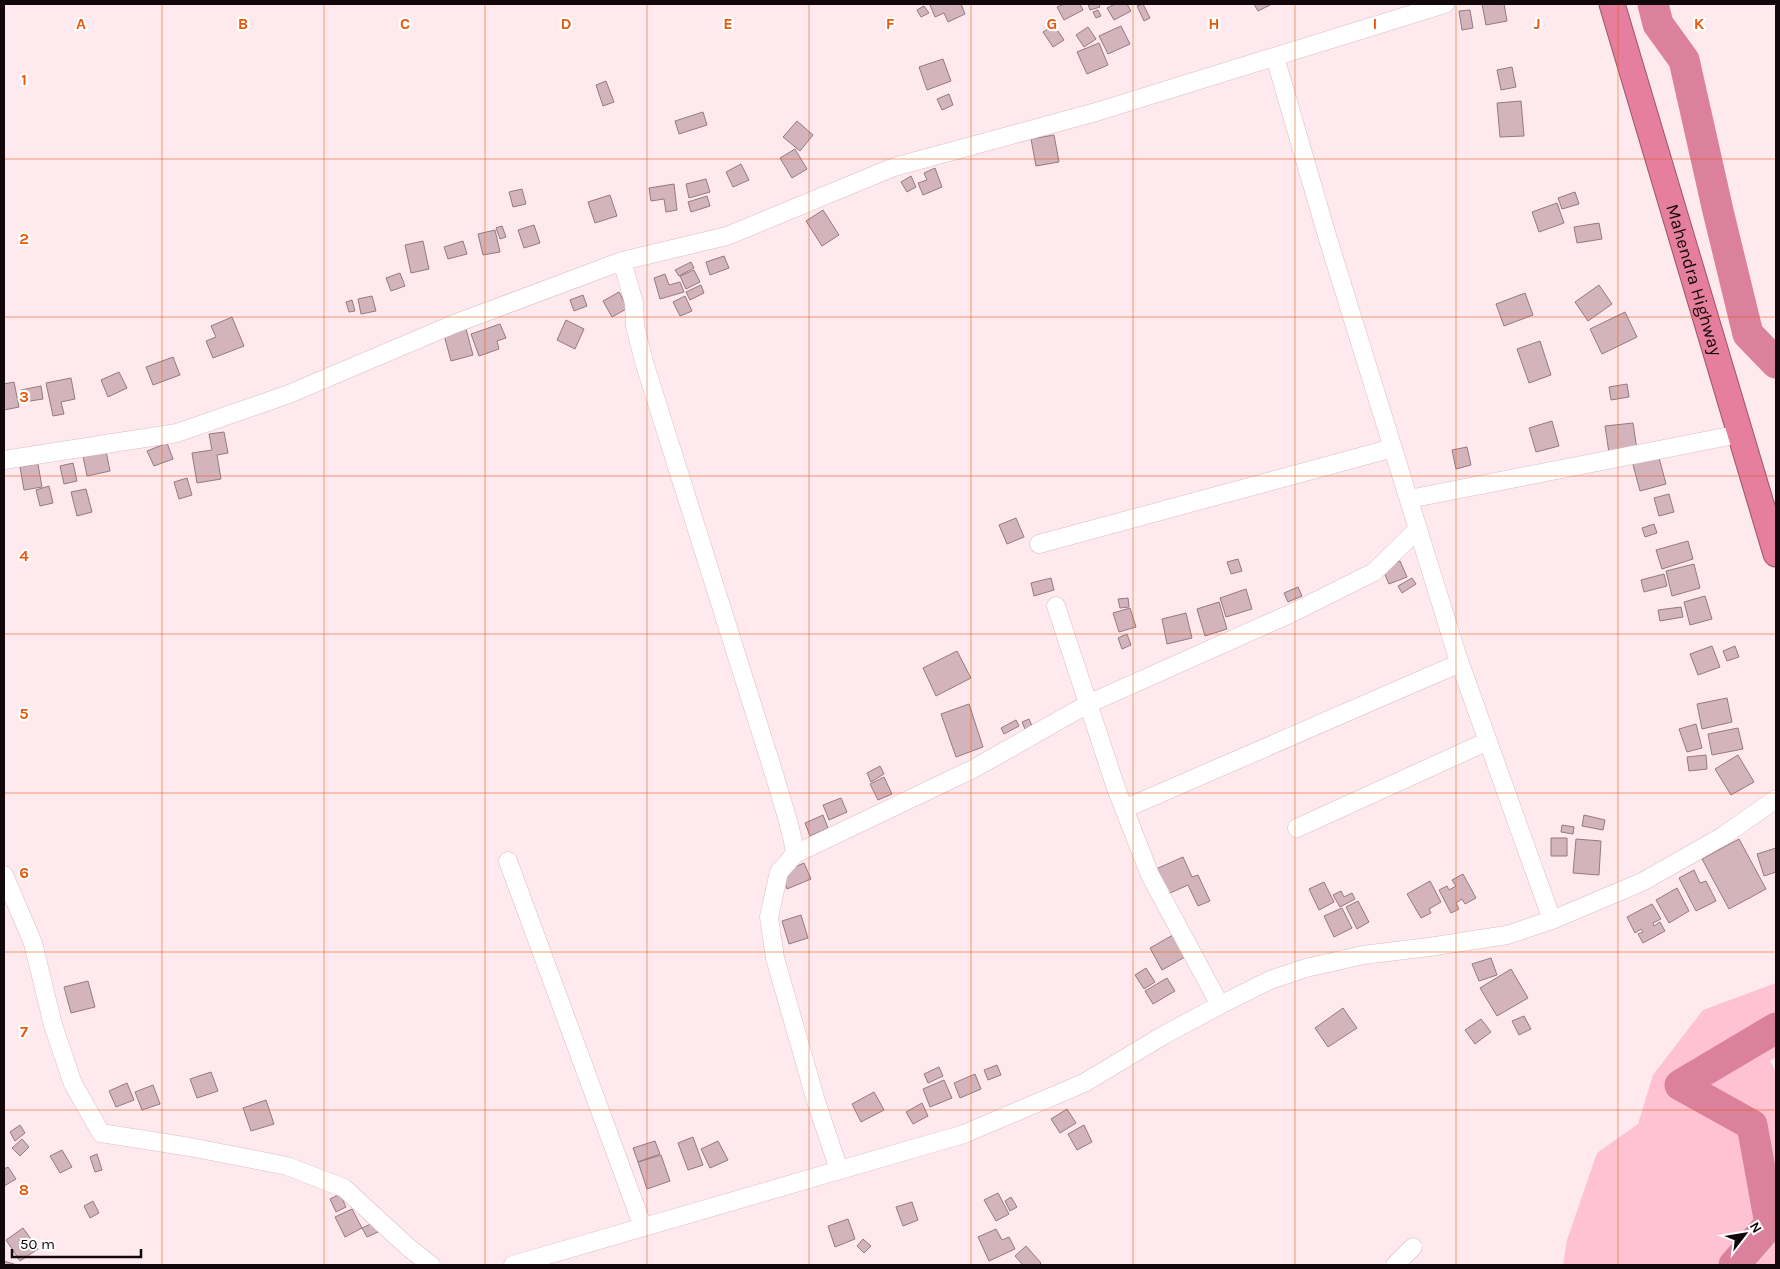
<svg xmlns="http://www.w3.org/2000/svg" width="1780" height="1269" font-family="Karla,sans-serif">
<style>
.green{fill:#fec2d2}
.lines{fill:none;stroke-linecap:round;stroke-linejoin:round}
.river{stroke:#dc819d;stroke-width:31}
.building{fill:#d3b4bc;stroke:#967981}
.minor-casing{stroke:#dbbcc3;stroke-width:19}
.highway-casing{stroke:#9c556b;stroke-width:27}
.minor{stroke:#fff;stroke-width:18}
.highway{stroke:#e67e9f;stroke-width:25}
.grid{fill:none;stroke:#e8590c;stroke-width:1;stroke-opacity:0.55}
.labels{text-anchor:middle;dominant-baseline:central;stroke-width:4.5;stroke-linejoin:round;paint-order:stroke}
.street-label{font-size:18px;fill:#12080b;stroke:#fff}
.grid-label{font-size:16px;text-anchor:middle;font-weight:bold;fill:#e8590c;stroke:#fff;stroke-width:4.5;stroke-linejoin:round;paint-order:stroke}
</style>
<rect width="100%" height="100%" fill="#fde9ee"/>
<path class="green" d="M1776,983V1057L1770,1061L1776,1072V1265H1563L1567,1240L1597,1153L1638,1124L1653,1075L1703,1010Z"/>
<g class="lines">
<path class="river" d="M1653,4L1658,24L1684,60L1718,211L1748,334L1776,363
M1734,1265L1770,1224L1752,1125L1680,1085L1776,1028"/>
</g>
<path class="building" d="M933,4H961L965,14L948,22L944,13L935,17L930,5Z
M1064,4H1080L1083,10L1064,20L1057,7Z
M1088,4H1099L1100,7L1090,10Z
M1115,4H1127L1131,11L1114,20L1107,8Z
M1143,4L1150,18L1144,21L1137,6Z
M1254,4H1272L1258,11Z
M1482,4H1504L1507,21L1486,25Z
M924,6L929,13L921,17L917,10Z
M1098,10L1101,16L1096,18L1093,12Z
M1470,10L1473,28L1462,30L1459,11Z
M1054,25L1064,40L1053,47L1043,32Z
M1121,26L1130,44L1108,54L1099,36Z
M1088,27L1096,39L1084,47L1076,35Z
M1099,43L1108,65L1087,74L1077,52Z
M943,59L951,81L927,90L919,67Z
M1512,67L1516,87L1501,90L1497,70Z
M606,81L614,102L603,106L596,85Z
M949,94L953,105L942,110L937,99Z
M1521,101L1524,136L1500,137L1497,103Z
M703,112L707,125L679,134L675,121Z
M797,121L813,135L800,151L783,137Z
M1054,135L1059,162L1036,166L1031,139Z
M795,149L807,169L792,178L780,158Z
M741,164L749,180L733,187L726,172Z
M935,168L942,187L923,195L918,183L927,180L924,173Z
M911,176L916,187L907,192L901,182Z
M706,179L710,192L689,198L686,184Z
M674,184L677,210L666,212L664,199L651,201L649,188Z
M522,189L526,204L513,207L509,192Z
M1575,192L1579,204L1562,209L1558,198Z
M610,195L617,216L595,223L588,202Z
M707,196L710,206L691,212L688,202Z
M1557,203L1564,223L1539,232L1532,212Z
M823,210L839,235L822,246L806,221Z
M1599,223L1602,239L1577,243L1574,227Z
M534,225L540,243L524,248L518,230Z
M502,226L506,237L500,239L496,228Z
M495,230L500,252L483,255L478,234Z
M423,241L429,269L411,273L405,245Z
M463,241L467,254L448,259L444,247Z
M724,256L729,268L710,275L706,262Z
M691,262L694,268L679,276L675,270Z
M694,270L700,282L686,289L680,276Z
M400,273L405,286L391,291L386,278Z
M665,274L669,285L680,282L684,292L660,299L654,278Z
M701,285L704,293L690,300L686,292Z
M1599,285L1612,304L1588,321L1575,302Z
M619,292L628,308L612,317L603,301Z
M1525,293L1533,315L1504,326L1496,304Z
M583,295L587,306L574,311L570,300Z
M372,296L376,311L361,314L358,299Z
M685,296L692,311L680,316L673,302Z
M352,300L355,311L349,312L346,302Z
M1625,312L1637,337L1602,354L1590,329Z
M232,317L244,346L213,358L206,341L216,337L211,326Z
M566,320L584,329L575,349L557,340Z
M500,324L506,338L497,341L499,349L479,356L471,334Z
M466,329L473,355L451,361L444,335Z
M1540,341L1551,375L1529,383L1517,349Z
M173,357L180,375L153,385L146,367Z
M119,372L127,388L108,397L101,380Z
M71,378L75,399L61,402L64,414L53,416L46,383Z
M14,382L19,407L4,410V384Z
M1627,384L1629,397L1611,400L1609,387Z
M41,386L43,399L24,402L21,390Z
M1552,421L1559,446L1536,452L1529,428Z
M1633,423L1637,450L1609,453L1605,426Z
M224,432L228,453L217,455L221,479L197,483L192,453L212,450L209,434Z
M167,443L173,459L154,466L147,451Z
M1467,447L1471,465L1456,469L1452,450Z
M106,451L110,471L87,476L83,456Z
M1658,454L1666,484L1640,491L1632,461Z
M73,463L77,481L64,484L60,466Z
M38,464L42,487L24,490L20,467Z
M187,478L192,495L179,499L174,482Z
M49,486L53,503L40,506L36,490Z
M86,489L92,512L77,516L71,492Z
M1669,494L1674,512L1659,516L1654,498Z
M1016,518L1024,537L1007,544L999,525Z
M1654,524L1657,533L1645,537L1642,528Z
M1688,541L1693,559L1662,569L1656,550Z
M1238,559L1242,571L1231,574L1227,562Z
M1400,561L1407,577L1389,584L1382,568Z
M1694,564L1700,588L1672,596L1666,571Z
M1664,574L1667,586L1644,592L1641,580Z
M1051,578L1054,590L1034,596L1031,583Z
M1412,578L1416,584L1402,593L1398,586Z
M1298,587L1302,596L1288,602L1284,593Z
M1246,589L1252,609L1226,617L1220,598Z
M1705,596L1712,619L1690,625L1684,602Z
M1128,598L1129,607L1120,608L1118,599Z
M1219,602L1227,629L1205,636L1197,609Z
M1681,607L1683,617L1660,621L1658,610Z
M1130,608L1136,627L1119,632L1113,613Z
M1186,613L1192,638L1167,644L1162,619Z
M1127,634L1131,645L1122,649L1118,638Z
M1712,646L1720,667L1698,675L1690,654Z
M1735,646L1739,657L1727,661L1723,651Z
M957,651L971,678L936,696L923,668Z
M1727,698L1732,722L1702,729L1697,704Z
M969,704L983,747L956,757L941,714Z
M1029,719L1032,726L1025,729L1022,722Z
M1016,720L1019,726L1004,734L1001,728Z
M1696,724L1702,748L1687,752L1679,729Z
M1738,728L1743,749L1712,755L1708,734Z
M1706,755L1707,769L1689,771L1687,757Z
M1738,755L1754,782L1731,795L1715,769Z
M880,766L884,774L871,782L867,773Z
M884,777L892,794L878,800L870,784Z
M841,798L847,812L829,820L823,805Z
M823,815L828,828L810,836L805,823Z
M1584,815L1605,820L1603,830L1582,826Z
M1562,825L1574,827L1573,834L1561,832Z
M1551,838H1567V856H1551Z
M1576,839L1601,841L1599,875L1573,873Z
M1739,839L1766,889L1729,909L1702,859Z
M1776,848V872L1764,876L1757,854Z
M1183,857L1192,877L1198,875L1210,901L1198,906L1188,885L1168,894L1156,869Z
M804,863L811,879L787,889L781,873Z
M1694,870L1700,883L1706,881L1716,901L1696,911L1679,878Z
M1463,874L1476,898L1465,904L1462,899L1456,903L1459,909L1451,913L1439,890L1447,886L1449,890L1456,886L1452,880Z
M1430,881L1441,902L1429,909L1431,913L1421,918L1407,894Z
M1324,882L1334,902L1319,910L1309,889Z
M1677,888L1689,911L1669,923L1656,900Z
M1341,891L1344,897L1352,893L1355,899L1340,907L1333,895Z
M1358,901L1369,922L1357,929L1346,907Z
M1652,904L1661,919L1653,923L1654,926L1660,922L1665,931L1643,943L1638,934L1643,932L1641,929L1635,933L1627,917Z
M1342,908L1352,928L1334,937L1324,916Z
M801,915L808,938L789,944L782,921Z
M1173,935L1185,957L1162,970L1150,948Z
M1491,958L1497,975L1479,981L1472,964Z
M1146,968L1155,982L1144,989L1135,975Z
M1511,969L1528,998L1497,1016L1480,988Z
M1167,978L1175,991L1153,1004L1145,991Z
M88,981L95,1007L71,1013L64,987Z
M1343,1008L1357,1028L1328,1047L1315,1028Z
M1524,1016L1531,1029L1519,1035L1512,1021Z
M1481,1019L1491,1032L1475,1044L1465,1030Z
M997,1065L1001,1075L988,1080L984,1070Z
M939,1067L943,1076L928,1083L924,1074Z
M211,1072L218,1091L197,1098L190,1079Z
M975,1074L981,1089L960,1098L954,1083Z
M944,1080L952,1098L930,1107L923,1089Z
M127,1083L134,1100L116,1107L109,1091Z
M153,1085L160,1104L142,1110L135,1092Z
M874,1092L884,1110L861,1122L852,1104Z
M266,1100L274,1124L251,1131L243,1108Z
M922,1103L928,1116L913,1124L906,1112Z
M1067,1109L1076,1123L1060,1133L1051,1119Z
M20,1125L25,1133L15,1141L10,1132Z
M1084,1125L1092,1142L1077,1150L1068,1134Z
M693,1137L703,1165L688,1170L678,1143Z
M22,1139L29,1147L20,1156L12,1148Z
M655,1141L660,1154L638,1162L633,1148Z
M718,1141L728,1160L710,1168L701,1149Z
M62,1150L72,1167L60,1173L50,1156Z
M97,1154L102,1170L95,1172L90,1157Z
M661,1155L670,1181L647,1189L638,1162Z
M8,1167L16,1179L4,1186V1169Z
M998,1193L1009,1214L996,1221L984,1200Z
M340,1194L346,1207L336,1212L330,1199Z
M1011,1197L1017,1207L1010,1211L1005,1201Z
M93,1201L99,1213L90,1218L84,1206Z
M912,1202L918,1220L903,1226L896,1207Z
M352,1209L362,1228L345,1237L335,1217Z
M848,1219L855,1239L835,1247L828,1226Z
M373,1223L378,1232L367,1237L362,1228Z
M23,1228L38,1249L20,1261L6,1240Z
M996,1229L1002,1240L1009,1237L1015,1249L989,1261L978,1237Z
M863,1239L871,1246L864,1253L857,1246Z
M1026,1246L1041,1263L1039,1265H1023L1015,1256Z
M4,1261L17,1265H4Z"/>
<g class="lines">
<g class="minor-casing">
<path id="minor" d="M1275,57L1328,239L1457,655L1552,920
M622,261L634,303L635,326L644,362L775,777C782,803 792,828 795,854
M4,460L177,433L289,394L454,324L622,261L727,236L894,167L1096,112L1445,4
M1409,499L1740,434
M1039,544L1393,448
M1056,606L1116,788L1150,875L1220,1005
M1124,809L1460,663
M1297,828L1488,741
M508,861L643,1227
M4,875L33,943L53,1025L73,1084L101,1133L190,1147L287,1166L344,1188L408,1247L431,1265
M839,1170L816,1101L775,958L769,917L779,872L795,854L973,769L1088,704L1292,613L1374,572L1418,529
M513,1265L964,1134L1084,1083L1164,1035L1220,1005L1270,980L1306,968L1363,955L1429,947L1507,935L1552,920L1642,882L1723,836L1776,799
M1395,1265L1413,1247"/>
</g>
<g class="highway-casing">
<g id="highway">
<path id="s1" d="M1612,4L1776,554"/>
</g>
</g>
<use href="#minor" class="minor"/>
<use href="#highway" class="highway"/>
</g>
<path class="grid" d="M162,4V1265M324,4V1265M485,4V1265M647,4V1265M809,4V1265M971,4V1265M1133,4V1265M1295,4V1265M1456,4V1265M1618,4V1265M4,159H1776M4,317H1776M4,476H1776M4,634H1776M4,793H1776M4,952H1776M4,1110H1776"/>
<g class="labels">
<g class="street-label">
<text stroke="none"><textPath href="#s1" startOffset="288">Mahendra Highway</textPath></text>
</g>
</g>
<g class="grid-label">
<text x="81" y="29">A</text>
<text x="243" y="29">B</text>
<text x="405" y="29">C</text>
<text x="566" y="29">D</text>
<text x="728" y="29">E</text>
<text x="890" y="29">F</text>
<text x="1052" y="29">G</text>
<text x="1214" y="29">H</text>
<text x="1375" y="29">I</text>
<text x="1537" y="29">J</text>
<text x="1699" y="29">K</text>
<text x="24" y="85">1</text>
<text x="24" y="244">2</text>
<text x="24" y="402">3</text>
<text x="24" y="561">4</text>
<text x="24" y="719">5</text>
<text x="24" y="878">6</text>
<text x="24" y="1037">7</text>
<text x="24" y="1195">8</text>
</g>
<rect width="1780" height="1269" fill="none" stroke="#12080b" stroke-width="10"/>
<g transform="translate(1745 1234) rotate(59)" stroke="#ffffff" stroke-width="4" paint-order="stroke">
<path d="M0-4L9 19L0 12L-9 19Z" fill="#12080b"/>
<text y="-8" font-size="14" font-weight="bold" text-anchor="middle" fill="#12080b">N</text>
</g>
<path d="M12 1249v8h129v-8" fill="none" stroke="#12080b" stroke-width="2.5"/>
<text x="20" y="1249" font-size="15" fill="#12080b" stroke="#ffffff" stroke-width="4" paint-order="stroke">50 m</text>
</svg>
